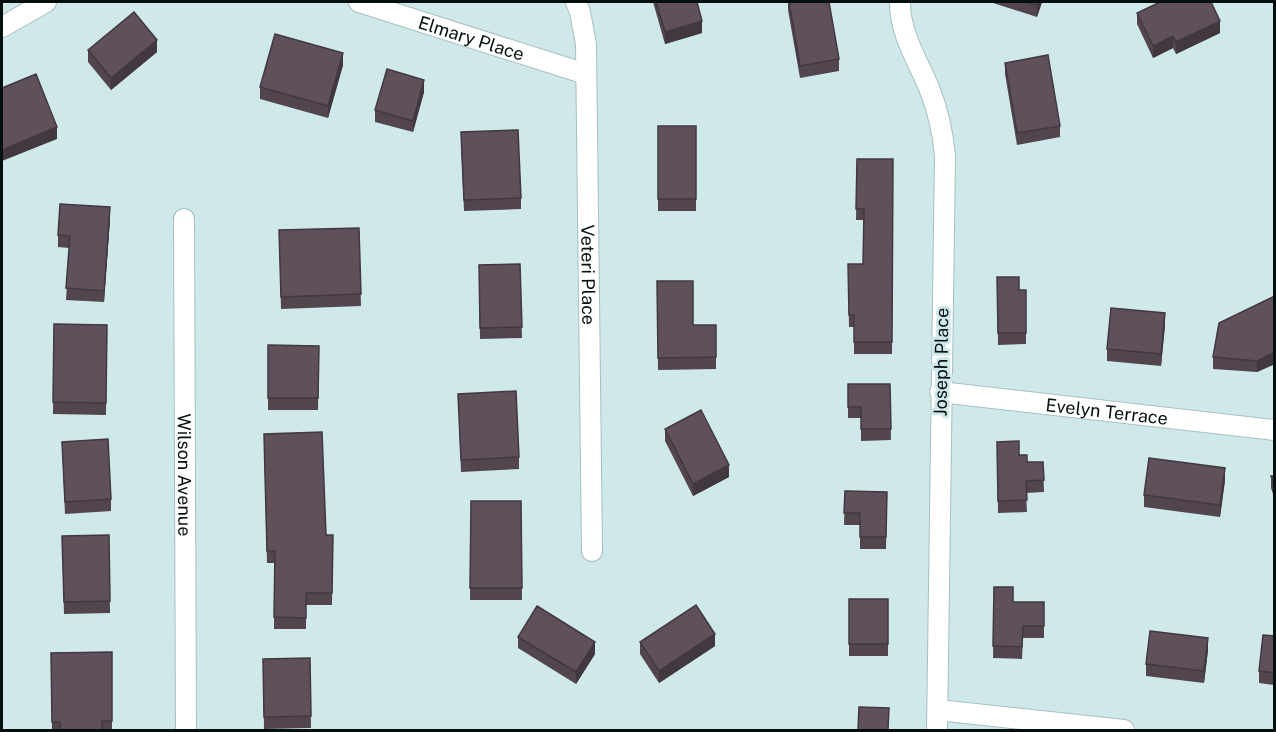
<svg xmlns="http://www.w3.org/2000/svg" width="1276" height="732" font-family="'Public Sans',sans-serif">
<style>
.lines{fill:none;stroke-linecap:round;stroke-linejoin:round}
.street-casing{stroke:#a7bfc2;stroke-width:22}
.street{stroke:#fff;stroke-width:20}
.wall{fill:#52454e}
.shaded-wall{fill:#423840}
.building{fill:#5f505b;stroke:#423840;stroke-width:1.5}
.labels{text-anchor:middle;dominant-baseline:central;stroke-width:6;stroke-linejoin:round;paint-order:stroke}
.street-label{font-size:18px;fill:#060f0f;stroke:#cfe9eb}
</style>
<rect width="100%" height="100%" fill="#cfe9eb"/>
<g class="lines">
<g class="street-casing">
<g id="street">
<path id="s1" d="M359,2L586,74"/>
<path id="s2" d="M576,2L580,12L586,44L592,551"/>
<path d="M900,2C900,34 917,59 929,88C938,110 943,133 945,156L937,730"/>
<path d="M2,27L46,2"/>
<path id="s3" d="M184,219L186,730"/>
<path id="s4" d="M940,392L1274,430"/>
<path d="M938,710L1124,730"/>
</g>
</g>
<use href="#street" class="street"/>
</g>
<path class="wall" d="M653,2H697L702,33L665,44Z
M788,2H829L839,59V71L800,78L788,10Z
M990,2H1042L1037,17Z
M1137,13L1220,33L1176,54L1173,48L1153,58L1137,24Z
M88,50L157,52L111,90L88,62Z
M1005,63L1060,126V137L1017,145L1005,74Z
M343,65L328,118L260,99V87Z
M424,92L413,132L375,122V110Z
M658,126H696V211H658Z
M461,143L521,198V209L464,211Z
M857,159H893L892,354H854V327H849L848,264H863L864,220H856Z
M110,219L104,302L66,300L69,248L58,247V235Z
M359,228L361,306L281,309L279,230Z
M520,264L522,338L480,339L479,265Z
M997,277L1019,290H1026V344L998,345Z
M657,281L693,325H716V369L658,370Z
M1275,296V364L1257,372L1213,369V357Z
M54,324L107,325L106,415L53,414Z
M1165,325L1161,366L1107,361V349Z
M268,345L319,346L318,410H268Z
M848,384H890L891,440L861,441V418H848Z
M458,394L519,457V469L461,472Z
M665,429L729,477L693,496L665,441Z
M62,442L111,499V511L65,514Z
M997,442L1019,455L1027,462H1043L1044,492L1026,493L1027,512L998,513Z
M264,446L326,535H333L332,605H306V629H274V563H267Z
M1271,476H1275V500L1271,488Z
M1225,480L1220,517L1144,507V495Z
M845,491L887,492L886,549H860V525H844Z
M471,501H521L522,600H470Z
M109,535L110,613L64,614L62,536Z
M994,587L1013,602H1044V638H1023L1022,659L993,658Z
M849,599H888V656H849Z
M1275,636V685L1259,683V671Z
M518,637L595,654L576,684L518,648Z
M640,642L715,646L659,683L640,654Z
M1208,650L1204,683L1146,676V664Z
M112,652V730H52L51,653Z
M310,658L311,728L264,729L263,659Z"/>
<path class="shaded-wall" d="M1038,2H1042L1037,17V5Z
M702,21V33L665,44V32Z
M1220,21V33L1176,54V42Z
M1173,36V48L1153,58V46Z
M157,40V52L111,90V78Z
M343,53V65L328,118V106Z
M424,80V92L413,132V121Z
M57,127V139L2,161V150Z
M110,207V219L104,302V291Z
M1165,313V325L1161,366V354Z
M1275,352V364L1257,372V361Z
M729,465V477L693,496V484Z
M1225,468V480L1220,517V505Z
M715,634V646L659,683V671Z
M1208,638V650L1204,683V671Z
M595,642V654L576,684V672Z"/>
<path class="building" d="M656,2H697L702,21L665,32Z
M789,2H829L839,59L800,66Z
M1026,2H1038L1037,5Z
M1160,2H1211L1220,21L1176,42L1173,36L1153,46L1137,13Z
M134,12L157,40L111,78L88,50Z
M275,34L343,53L328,106L260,87Z
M1048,55L1060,126L1017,133L1005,63Z
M387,69L424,80L413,121L375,110Z
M36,74L57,127L2,150V88Z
M658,126H696V199H658Z
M518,130L521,198L464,200L461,132Z
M857,159H893L892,342H854V315H849L848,264H863L864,209H856Z
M60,204L110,207L104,291L66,288L70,236L58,235Z
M359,228L361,294L281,297L279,230Z
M520,264L522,327L480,328L479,265Z
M997,277H1019V290H1026V333H998Z
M657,281H693V325H716V357L658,358Z
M1275,296V352L1257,361L1213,357L1219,323Z
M1111,308L1165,313L1161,354L1107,349Z
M54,324L107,325L106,403L53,402Z
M268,345L319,346L318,398H268Z
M848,384H890L891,429H861V407H848Z
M516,391L519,457L461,460L458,394Z
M701,410L729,465L693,484L665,429Z
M322,432L326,535H333L332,593H306V618L274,617L275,551H267L264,434Z
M108,439L111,499L65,502L62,442Z
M1019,441V455H1027V462H1043L1044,480L1026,481L1027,500L998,501L997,442Z
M1149,458L1225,468L1220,505L1144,495Z
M1271,476H1275V488Z
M845,491L887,492L886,537H860V513H844Z
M471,501H521L522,588H470Z
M109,535L110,601L64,602L62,536Z
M994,587H1013V602H1044V626H1023L1022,647L993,646Z
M849,599H888V644H849Z
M696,605L715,634L659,671L640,642Z
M537,606L595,642L576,672L518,637Z
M1150,631L1208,638L1204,671L1146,664Z
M1263,635L1275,636V673L1259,671Z
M112,652V721H102V730H60V722H52L51,653Z
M310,658L311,716L264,717L263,659Z
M859,707L889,708L888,730H858Z"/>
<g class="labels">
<g class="street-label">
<text stroke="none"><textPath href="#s1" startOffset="118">Elmary Place</textPath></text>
<text stroke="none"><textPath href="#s2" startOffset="274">Veteri Place</textPath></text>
<text transform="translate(941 362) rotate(-89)">Joseph Place</text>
<text stroke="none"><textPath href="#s4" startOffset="168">Evelyn Terrace</textPath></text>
<text stroke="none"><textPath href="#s3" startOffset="256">Wilson Avenue</textPath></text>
</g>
</g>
<rect width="1276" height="732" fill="none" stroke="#060f0f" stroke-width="6"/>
</svg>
